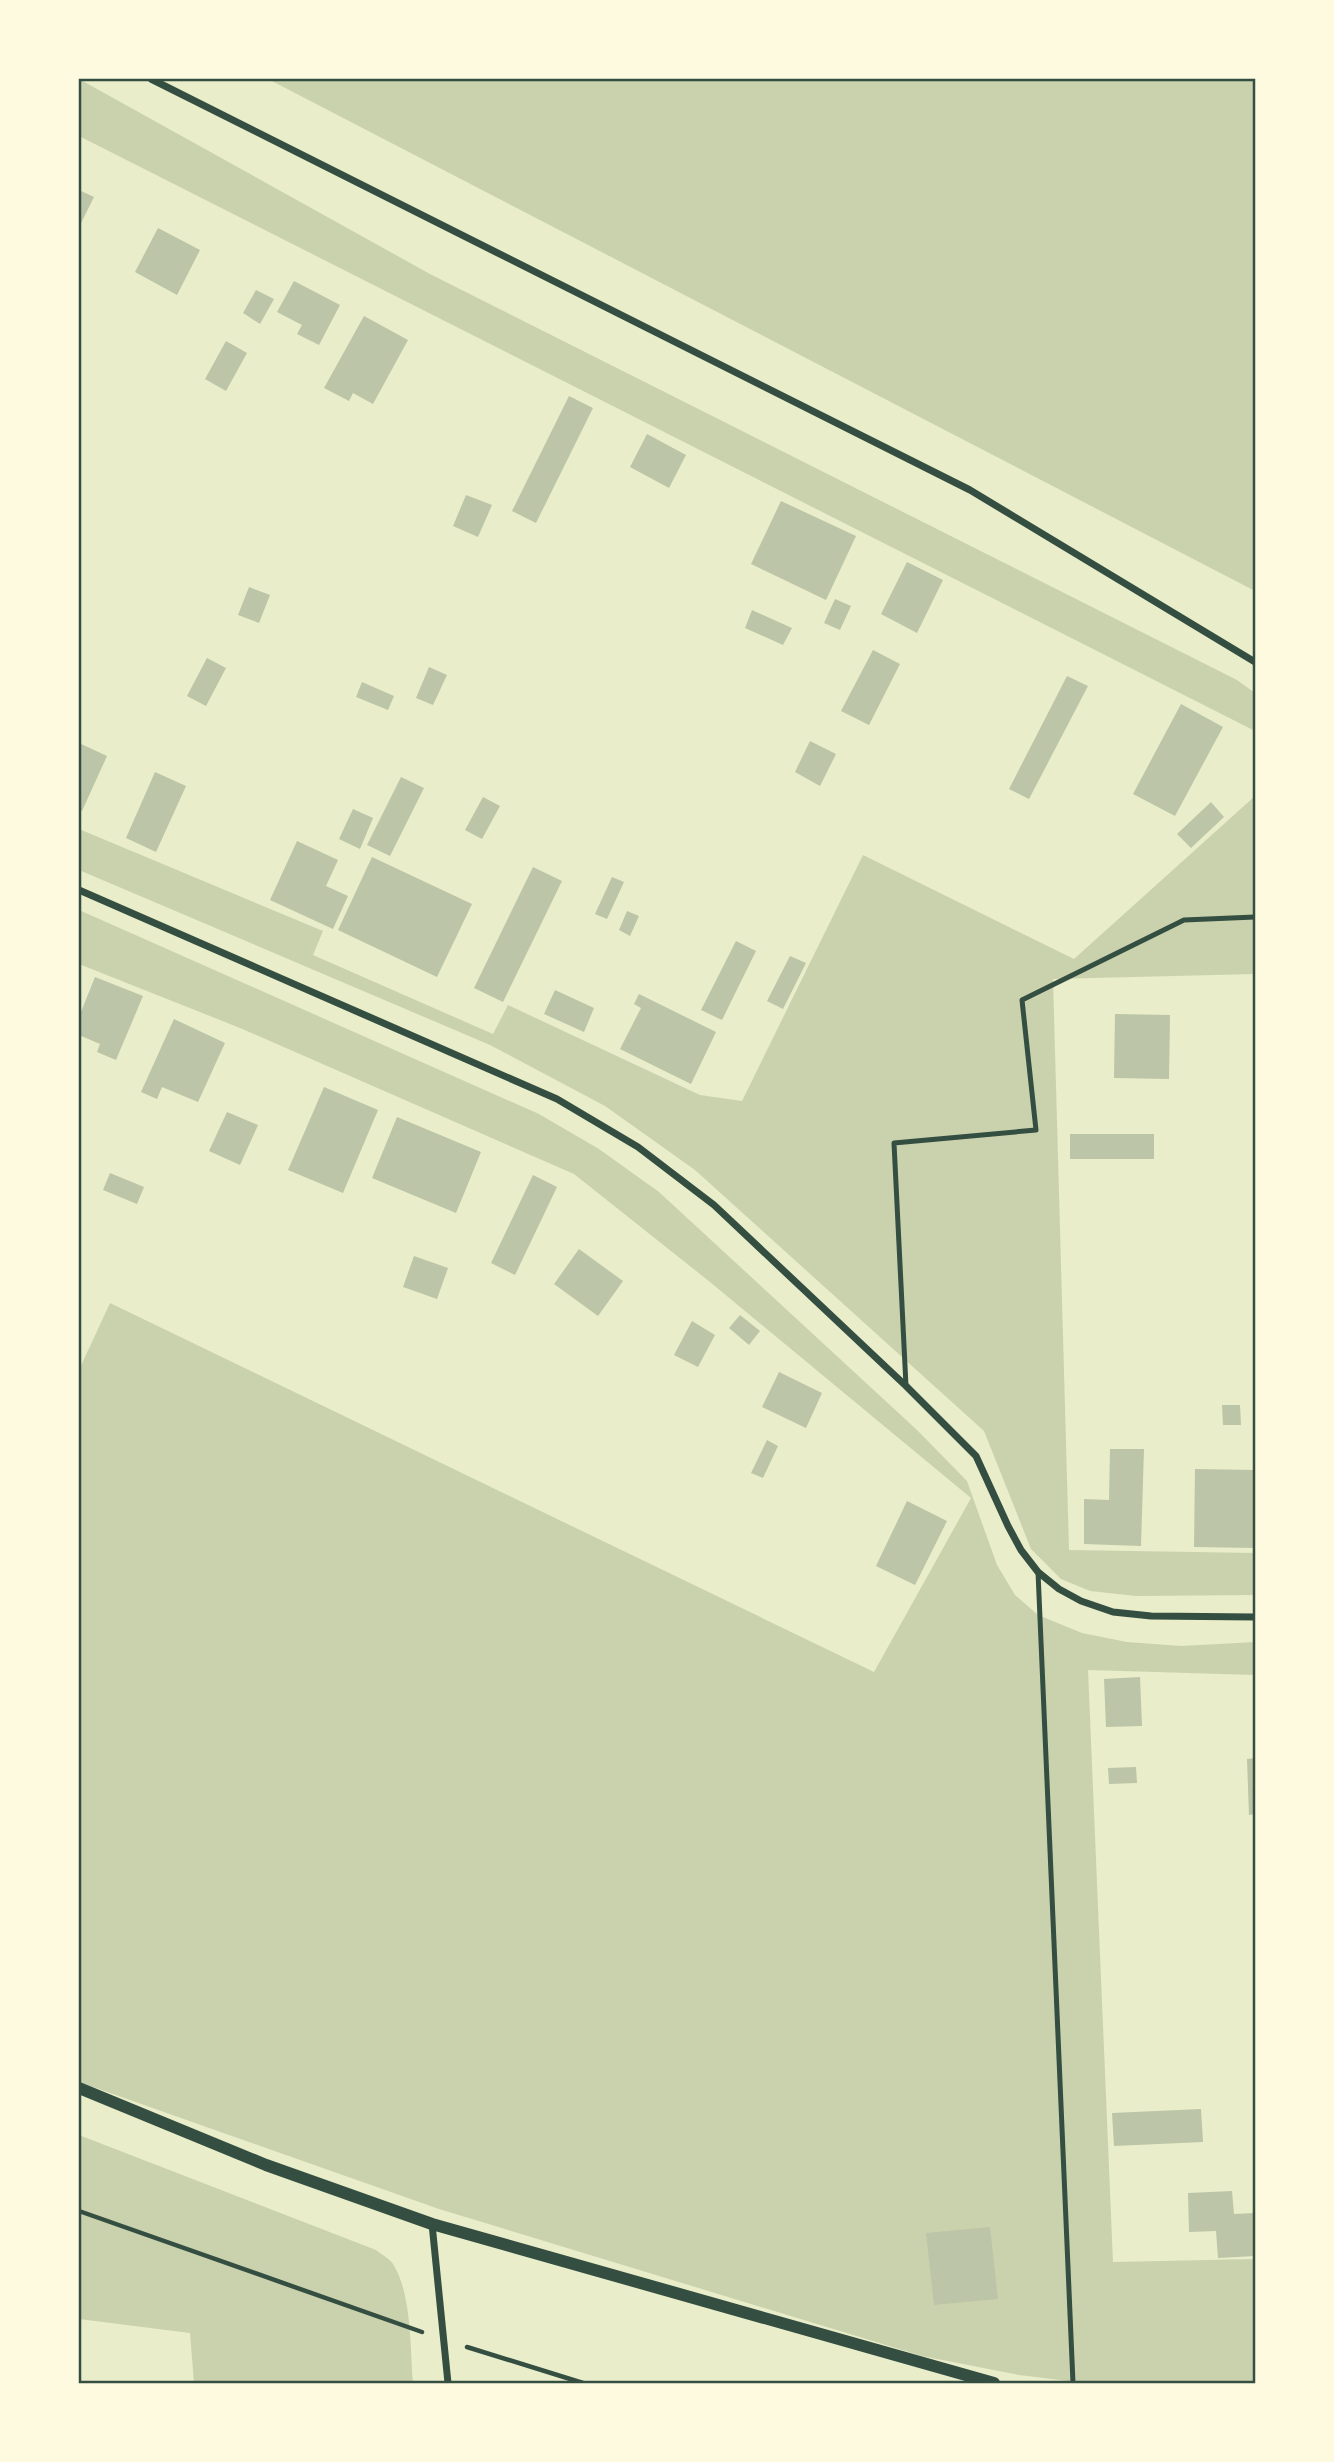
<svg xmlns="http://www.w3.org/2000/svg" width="1334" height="2462" font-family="Manrope,sans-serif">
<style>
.green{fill:#cad2ad}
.building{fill:#bcc5a7}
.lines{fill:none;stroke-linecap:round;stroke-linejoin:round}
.path{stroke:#344e41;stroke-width:4.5}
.service{stroke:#344e41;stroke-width:5}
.minor{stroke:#344e41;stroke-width:7}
.tertiary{stroke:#344e41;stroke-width:12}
.neatline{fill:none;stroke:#344e41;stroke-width:2.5}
</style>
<rect width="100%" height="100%" fill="#e9edc9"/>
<path class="green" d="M79,79L430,274L1237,680L1255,693V731L79,136Z
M268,79H1255V591Z
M1255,796V974L1053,979L1069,1550L1255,1553V1595L1136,1596L1090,1591L1061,1579L1031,1549L984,1431L695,1170L605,1106L490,1045L79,870V829L323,931L313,955L493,1034L508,1005L700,1095L742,1101L863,855L1074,959Z
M79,910L539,1114L599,1149L659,1192L917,1430L967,1481L997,1565L1015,1595L1038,1615L1082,1633L1127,1642L1181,1646L1255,1642V1675L1088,1670L1113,2262L1255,2259V2383H1085L1019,2375L922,2356L439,2209L79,2082V1370L110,1303L874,1672L971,1498L710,1282L574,1174L240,1028L79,964Z
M79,2135L376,2250C382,2255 389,2258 393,2264C412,2294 410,2349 413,2383H194L190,2333L79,2319Z"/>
<path class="building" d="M79,190L94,197L79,227Z
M158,228L200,250L177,295L135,272Z
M294,281L340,305L319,345L297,334L302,325L277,312Z
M256,290L274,299L260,324L243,313Z
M364,316L408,340L373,404L353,393L349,401L324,388Z
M226,341L247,353L226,391L205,379Z
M569,396L593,408L536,523L512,511Z
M647,434L686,455L669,488L630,467Z
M466,495L492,505L478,537L453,526Z
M781,501L856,536L826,600L751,564Z
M907,562L943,580L917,633L881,614Z
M249,587L270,595L259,623L238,615Z
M835,599L851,606L840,630L824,623Z
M752,610L792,628L783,645L745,628Z
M873,650L900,664L869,725L841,711Z
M207,658L226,668L206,706L187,696Z
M429,667L447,675L433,705L416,698Z
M1067,676L1088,686L1029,799L1009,789Z
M362,682L394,696L388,710L356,697Z
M1181,704L1223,727L1175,816L1133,794Z
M810,741L836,754L820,786L795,772Z
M79,743L107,756L82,811L79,810Z
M155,772L186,786L156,852L126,838Z
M401,777L424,788L390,856L367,845Z
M483,797L500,806L482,839L465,830Z
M1211,802L1224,817L1191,848L1177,834Z
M353,809L373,818L360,849L339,839Z
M297,841L338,860L326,886L348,896L333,929L270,900Z
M372,857L472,904L437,977L338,930Z
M533,867L562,881L503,1002L474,988Z
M612,877L624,882L607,919L595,914Z
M627,911L639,916L630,936L619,930Z
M736,941L756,951L722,1020L701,1010Z
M790,956L806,963L783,1009L767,1001Z
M95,977L143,996L116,1060L97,1052L100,1044L79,1035V1017Z
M555,990L594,1008L584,1032L544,1014Z
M639,994L716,1032L691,1084L620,1049L641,1008L634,1004Z
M1115,1014L1170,1015L1169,1079L1114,1078Z
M174,1019L225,1043L198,1102L162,1087L157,1099L141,1092Z
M324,1087L378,1110L343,1193L288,1170Z
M227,1112L258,1125L240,1165L209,1151Z
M397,1117L481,1152L456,1213L372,1178Z
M1070,1134H1154V1159H1070Z
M110,1173L144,1187L137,1204L103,1190Z
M533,1175L557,1187L515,1275L491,1263Z
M579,1249L623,1281L598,1316L554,1284Z
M414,1256L448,1268L437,1299L403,1287Z
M740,1315L760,1331L749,1345L729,1328Z
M692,1321L715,1335L698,1367L674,1355Z
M779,1372L822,1393L806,1428L762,1407Z
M1222,1405H1240L1241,1425H1223Z
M767,1440L778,1446L763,1478L751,1473Z
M1110,1449H1144L1141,1546L1084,1544V1499L1109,1500Z
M1195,1469L1255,1470V1548L1194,1547Z
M907,1501L947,1521L915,1585L876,1566Z
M1140,1677L1142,1726L1106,1727L1104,1679Z
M1255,1758V1814L1249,1815L1247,1759Z
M1136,1767L1137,1783L1109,1784L1108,1768Z
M1201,2109L1203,2142L1114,2146L1112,2113Z
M1232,2191L1234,2214L1255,2213V2256L1218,2258L1216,2231L1189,2232L1188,2193Z
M990,2227L998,2299L934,2305L926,2233Z"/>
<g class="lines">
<path class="path" d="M79,2211L422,2332
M467,2347L583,2383"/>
<path class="service" d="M906,1386L894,1143L1036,1130L1022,1000L1184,920L1255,917
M1038,1572L1073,2383"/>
<path class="minor" d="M151,79L970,490L1255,662
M79,890L557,1099L638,1147L714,1205L906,1386L976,1456L1008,1526L1021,1550L1038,1572L1059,1589L1081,1601L1113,1612L1151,1616L1255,1617
M432,2224L448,2383"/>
<path class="tertiary" d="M79,2088L266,2165L432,2224L994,2383"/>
</g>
<rect width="1334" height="2462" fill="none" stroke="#fefae0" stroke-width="161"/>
<rect x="80" y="80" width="1174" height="2302" class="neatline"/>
</svg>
